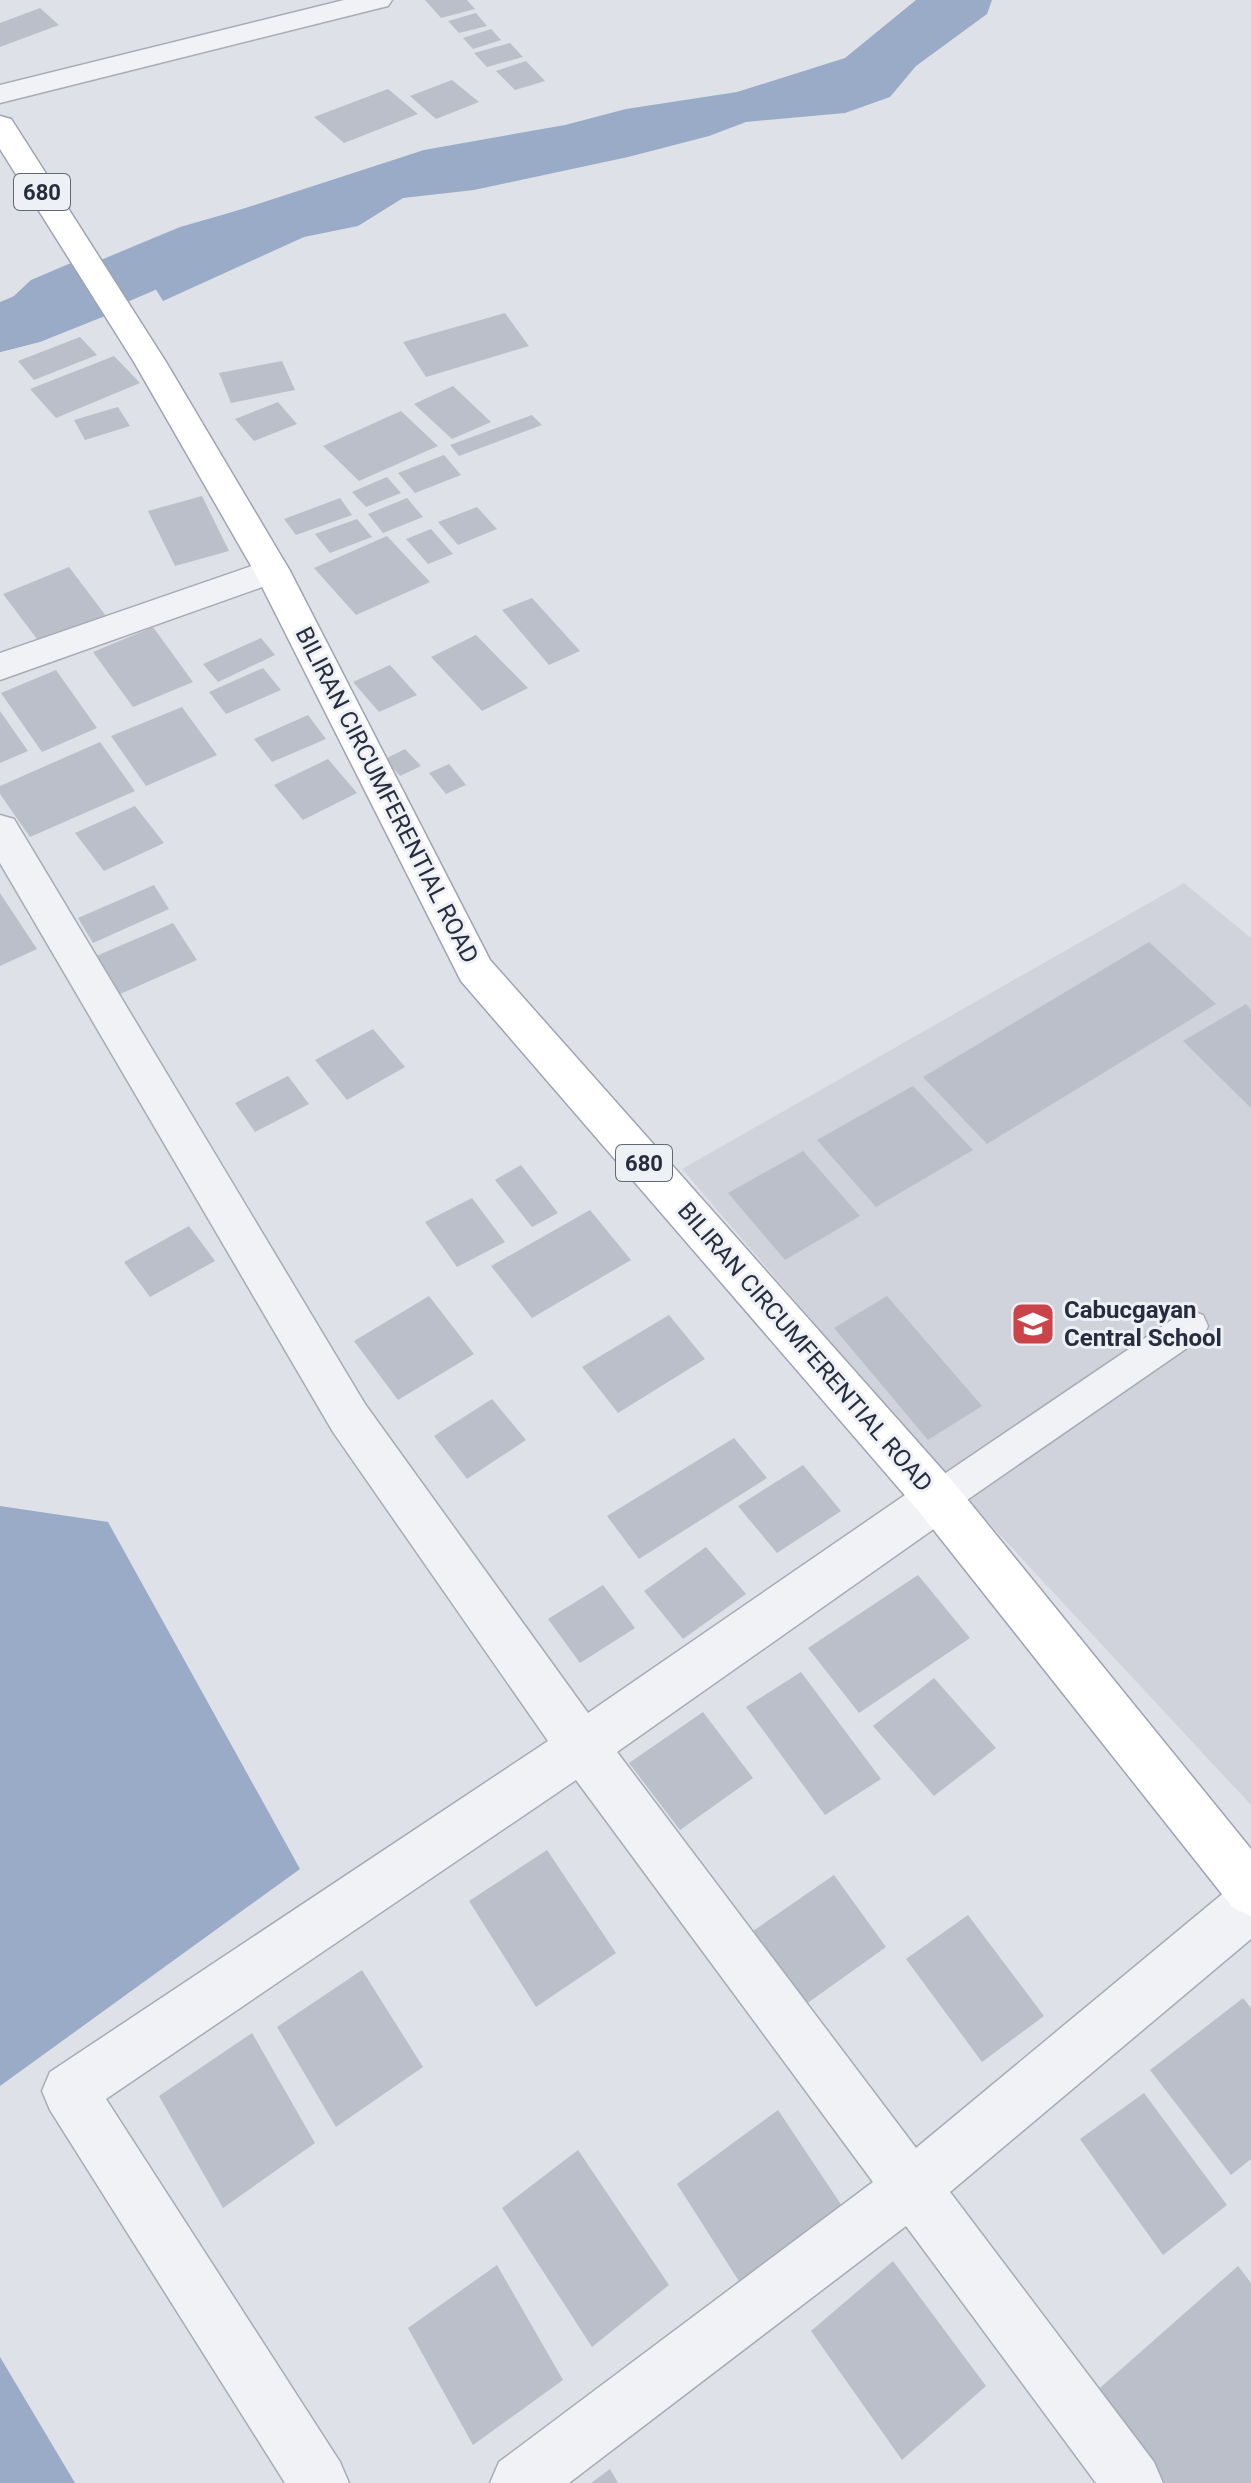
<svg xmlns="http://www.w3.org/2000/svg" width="1251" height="2483" font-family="Roboto,sans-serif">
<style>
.built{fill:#d0d3dc}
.water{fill:#99abc7}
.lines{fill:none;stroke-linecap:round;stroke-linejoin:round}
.river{fill:#99abc7;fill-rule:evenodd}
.building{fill:#bbbfca}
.service-casing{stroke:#a7abb4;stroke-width:3}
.minor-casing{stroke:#a7abb4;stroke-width:3}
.primary-casing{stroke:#9da4b3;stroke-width:3}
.service{fill:#f1f2f6;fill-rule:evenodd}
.minor{fill:#f1f2f6;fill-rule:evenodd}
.primary{fill:#fff;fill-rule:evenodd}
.labels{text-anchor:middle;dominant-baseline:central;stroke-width:6;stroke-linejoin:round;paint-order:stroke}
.shield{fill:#edf0f5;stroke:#626875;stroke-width:2}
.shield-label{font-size:22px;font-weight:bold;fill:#272d3e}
.street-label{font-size:24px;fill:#272d3e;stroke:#edf0f5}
.poi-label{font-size:24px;font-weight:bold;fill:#272d3e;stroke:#edf0f5;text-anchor:start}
</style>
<rect width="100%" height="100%" fill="#dee1e7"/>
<path class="built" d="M1184,883L1251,938V1805L948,1479L682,1169Z"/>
<path class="water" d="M916,0H992L987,14L916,66L890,97L845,113L746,122L709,136L628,157L474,190L403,198L358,226L304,237L163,301L131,249L184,228L424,150L565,125L626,109L737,92L845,58Z
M71,263L105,316L40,342L0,352V309L31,280Z
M0,1506L108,1522L300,1869L0,2086Z
M0,2357L75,2483H0Z"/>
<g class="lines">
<path class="river" d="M274,200L299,207L310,222L299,237L232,257L27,345L0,352V302L180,227Z"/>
</g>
<path class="building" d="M425,0H467L475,9L441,18Z
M40,8L59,25L0,47V23Z
M476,13L487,26L459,33L448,21Z
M491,29L501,40L473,49L463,38Z
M510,43L523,57L487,67L474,53Z
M526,61L545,81L515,90L496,71Z
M452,80L479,102L436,119L410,96Z
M388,89L418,114L344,143L314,117Z
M505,313L529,346L426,377L403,342Z
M80,337L97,355L34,380L18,361Z
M114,356L140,383L56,418L30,389Z
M282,361L295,390L231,403L219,373Z
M453,386L491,422L452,439L414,404Z
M278,402L297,424L254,441L235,419Z
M118,407L130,426L85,440L74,420Z
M401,411L438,446L359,481L323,446Z
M532,415L542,425L459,456L450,445Z
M444,455L461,475L415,493L398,473Z
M387,477L401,493L366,507L352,492Z
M202,496L229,551L175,566L148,511Z
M340,498L352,515L296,535L284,519Z
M407,498L423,517L383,533L368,514Z
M477,507L497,529L458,545L438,522Z
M357,519L372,537L330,553L315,534Z
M431,529L453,554L428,564L406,539Z
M387,536L430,582L356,615L314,568Z
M69,567L106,616L40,643L3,594Z
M532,598L580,651L549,665L502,610Z
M153,627L193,682L133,707L93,652Z
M476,635L528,688L482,711L431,657Z
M261,638L275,655L218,682L203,664Z
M390,665L417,695L379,712L353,682Z
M263,668L281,690L226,714L209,692Z
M56,670L97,728L42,752L1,693Z
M182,707L217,755L146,786L111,736Z
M0,711L28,751L0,763Z
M308,715L326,739L272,762L254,739Z
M100,742L135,791L30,837L0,794V786Z
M405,749L421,766L400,776L385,759Z
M328,759L357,793L303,820L274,785Z
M449,764L466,785L446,794L429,773Z
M135,806L164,843L104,871L75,833Z
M154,885L169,909L93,943L78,918Z
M0,893L37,949L0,966Z
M173,923L197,960L118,995L94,957Z
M1149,942L1216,1004L987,1144L923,1077Z
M1246,1004L1251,1010V1108L1183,1041Z
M373,1029L405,1067L347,1100L315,1060Z
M288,1076L309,1104L255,1132L235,1103Z
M913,1086L973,1150L876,1207L817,1140Z
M803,1151L860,1216L785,1260L728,1193Z
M521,1165L558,1213L532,1227L495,1180Z
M472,1198L505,1242L457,1267L425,1222Z
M590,1210L631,1260L532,1318L491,1266Z
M189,1226L215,1261L150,1297L124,1262Z
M429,1296L474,1354L398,1400L354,1341Z
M887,1296L982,1406L928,1440L834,1328Z
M669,1315L705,1359L618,1413L582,1367Z
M492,1399L526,1440L467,1479L434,1436Z
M734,1438L767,1478L639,1559L607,1516Z
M803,1465L841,1511L777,1553L738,1506Z
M706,1547L746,1594L683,1639L644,1591Z
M918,1575L970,1638L859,1713L808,1648Z
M603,1585L635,1628L580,1663L548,1619Z
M801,1672L881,1779L825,1815L746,1707Z
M934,1678L996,1748L934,1796L873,1726Z
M703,1712L753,1778L680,1830L629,1763Z
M547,1850L616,1953L536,2007L469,1901Z
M834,1875L886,1947L795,2012L743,1938Z
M968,1915L1044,2016L982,2062L906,1959Z
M362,1970L423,2067L336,2127L277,2027Z
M1243,1998L1251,2008V2159L1231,2175L1150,2070Z
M252,2033L315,2143L223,2208L159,2096Z
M1144,2093L1227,2205L1163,2255L1080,2139Z
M778,2110L844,2209L742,2286L677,2184Z
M578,2150L669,2285L592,2347L502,2208Z
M893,2261L986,2386L902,2460L811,2331Z
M497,2265L563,2380L473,2445L408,2328Z
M1238,2266L1251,2283V2483H1159L1093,2394Z
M610,2469L618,2483H591Z"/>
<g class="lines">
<g class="service-casing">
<path id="service" d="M1191,1311L1203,1315L1208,1326L1203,1337L951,1511L938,1515L925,1511L920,1499L925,1487L1179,1315Z"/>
</g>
<g class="minor-casing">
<path id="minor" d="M344,0H392L388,6L0,103V85Z
M272,559L285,563L290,571L285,579L0,680V653Z
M0,815L14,819L365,1404L588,1713L921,1484L938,1478L955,1484L962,1499L955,1514L617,1752L916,2148L1232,1886L1251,1879V1939L950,2192L1154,2462L1163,2483H1096L906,2226L569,2483H490L499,2462L873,2182L576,1780L106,2099L340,2462L349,2483H285L50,2110L42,2091L50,2072L548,1741L333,1432L0,863Z"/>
</g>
<g class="primary-casing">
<path id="primary" d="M0,116L11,119L15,125L166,362L290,571L490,960L955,1484L1251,1849V1916L1233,1908L921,1514L461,981L254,571L134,362L0,149Z"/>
</g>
<use href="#service" class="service"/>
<use href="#minor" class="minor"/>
<use href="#primary" class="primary"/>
</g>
<defs>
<g id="school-square" transform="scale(2.3)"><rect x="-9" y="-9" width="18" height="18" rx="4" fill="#cb444a" stroke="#edf0f5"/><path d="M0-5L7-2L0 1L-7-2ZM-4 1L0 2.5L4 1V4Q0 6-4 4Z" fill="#fff"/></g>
</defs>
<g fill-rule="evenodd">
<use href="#school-square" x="1033" y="1324"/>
</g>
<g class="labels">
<g class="shield">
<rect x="14" y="174" width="56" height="36" rx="6"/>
<rect x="616" y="1145" width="56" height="36" rx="6"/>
</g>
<g class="shield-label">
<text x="42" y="192">680</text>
<text x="644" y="1163">680</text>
</g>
<g class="street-label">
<text transform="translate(387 795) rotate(63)">BILIRAN CIRCUMFERENTIAL ROAD</text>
<text transform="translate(805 1347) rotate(49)">BILIRAN CIRCUMFERENTIAL ROAD</text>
</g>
<g class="poi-label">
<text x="1064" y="1310">Cabucgayan<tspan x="1064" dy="28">Central School</tspan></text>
</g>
</g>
</svg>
